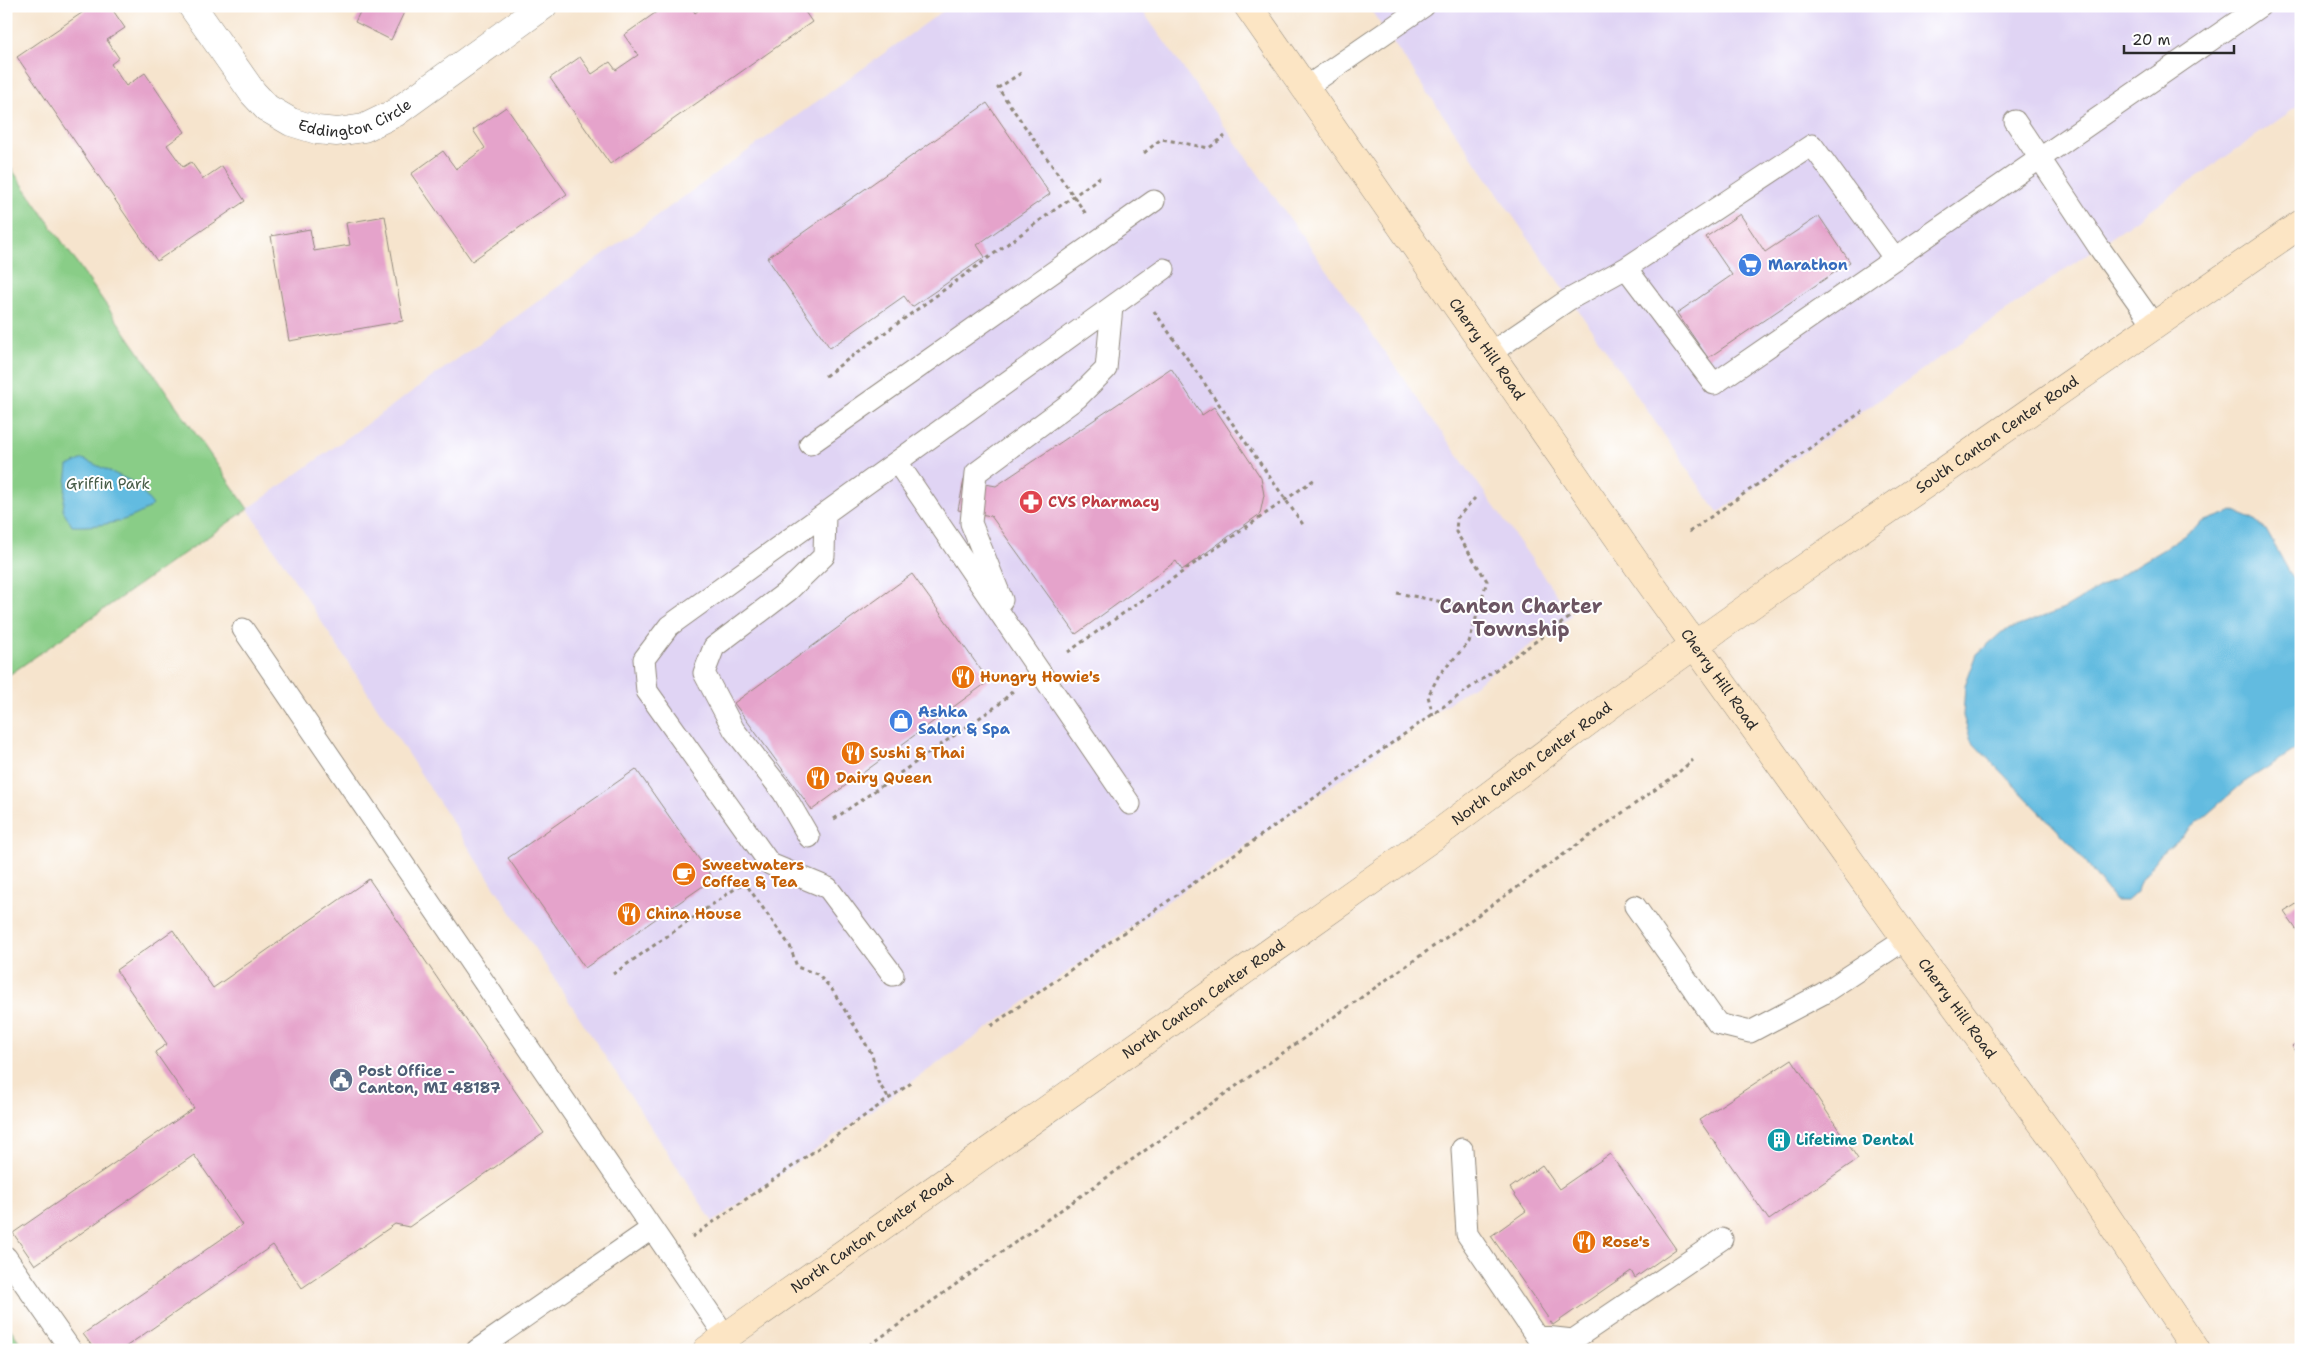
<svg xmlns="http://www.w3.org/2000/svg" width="2307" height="1356" font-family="'Shantell Sans',sans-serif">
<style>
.built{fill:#e0d4f4}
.green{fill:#89cd87;stroke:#5a7c59}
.water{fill:#62bbe0;stroke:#467386}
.building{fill:#e5a3cb}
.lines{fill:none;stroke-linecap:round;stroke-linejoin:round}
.lane-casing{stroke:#90887c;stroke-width:23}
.street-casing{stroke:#90887c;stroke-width:29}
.secondary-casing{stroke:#90887c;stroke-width:29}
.path{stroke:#90887c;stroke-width:3;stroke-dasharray:4 4;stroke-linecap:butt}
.lane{stroke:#fff;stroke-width:21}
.street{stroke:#fff;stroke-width:28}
.secondary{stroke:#fce5c4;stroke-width:28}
.labels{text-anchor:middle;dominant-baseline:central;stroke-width:4;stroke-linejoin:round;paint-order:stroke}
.street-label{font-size:15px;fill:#2b2b2b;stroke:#fff}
.shop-label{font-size:15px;font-weight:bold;fill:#366cbe;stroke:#fff;text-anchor:start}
.park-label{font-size:15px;fill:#475c47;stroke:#fff}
.health-label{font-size:15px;font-weight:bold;fill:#be3a42;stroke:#fff;text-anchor:start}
.food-label{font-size:15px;font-weight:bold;fill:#c56008;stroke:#fff;text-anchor:start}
.service-label{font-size:15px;font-weight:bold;fill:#4e5e75;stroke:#fff;text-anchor:start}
.culture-label{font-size:15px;font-weight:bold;fill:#0d838f;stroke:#fff;text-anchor:start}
.district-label{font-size:20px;font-weight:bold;fill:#6c5563;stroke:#fff}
</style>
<rect width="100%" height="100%" fill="#fff"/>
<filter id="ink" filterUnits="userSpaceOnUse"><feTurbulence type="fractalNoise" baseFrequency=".02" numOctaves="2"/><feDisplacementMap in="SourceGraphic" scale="10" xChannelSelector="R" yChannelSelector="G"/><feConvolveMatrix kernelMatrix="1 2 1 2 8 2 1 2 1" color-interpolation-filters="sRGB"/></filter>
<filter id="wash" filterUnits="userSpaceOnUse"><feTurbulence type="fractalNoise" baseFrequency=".0096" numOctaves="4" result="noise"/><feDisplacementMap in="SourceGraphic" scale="20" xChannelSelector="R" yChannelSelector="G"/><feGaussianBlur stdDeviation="1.12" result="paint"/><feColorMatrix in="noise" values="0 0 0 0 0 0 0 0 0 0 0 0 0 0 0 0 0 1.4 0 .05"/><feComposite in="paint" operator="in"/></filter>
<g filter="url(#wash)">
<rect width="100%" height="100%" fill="#f6e4cd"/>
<path class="built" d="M950,6H1139L1572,616L713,1222L248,509Z
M1368,6H2301V104L1718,513Z"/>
<path class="green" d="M6,161L248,509L6,677Z
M6,1322L25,1350H6Z"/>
<path class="water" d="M83,459L135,483L153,505C131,522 100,527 72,526L63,510L68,466Z
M2233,511L2252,519L2266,530L2301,593V746L2243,783L2160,855L2142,879L2137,892L2127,901H2115L2072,845L1971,741L1963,716L1965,686L1977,654L2002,632L2064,609L2164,549L2203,522Z"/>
<g id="blocks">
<path class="building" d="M92,6H110L125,28L107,40L119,58L111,64L126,86L145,73L185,132L167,145L183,167L191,162L203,179L222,166L245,201L157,261L17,57Z
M363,6H407L391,40L355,22Z
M665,6H691L695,13L704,6H801L812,22L610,164L550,78L580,57L592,74L610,62L616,70L638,55L624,35Z
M987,103L1050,194L977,245L985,257L912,307L904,296L830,348L767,258Z
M506,107L567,194L472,261L411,174L443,151L456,169L485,148L473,130Z
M1740,214L1765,252L1819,216L1850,262L1708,358L1677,313L1732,275L1706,237Z
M385,216L403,321L289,341L271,236L310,229L314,251L350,245L346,223Z
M1171,368L1202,415L1214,407L1261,478L1264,495L1260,514L1182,570L1176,561L1076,634L991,516L958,510L964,480L996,486Z
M912,574L989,681L812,810L734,703Z
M636,769L713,879L585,968L508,858Z
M369,879L544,1133L409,1227L395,1224L302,1288L273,1245L121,1350H95L83,1334L242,1225L194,1155L35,1265L13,1233L194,1108L155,1052L167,1044L116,970L173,930L213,988Z
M2301,901V936L2284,912Z
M2301,1040V1058L2292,1046Z
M1792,1059L1858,1159L1769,1220L1699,1120Z
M1610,1154L1676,1249L1635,1278L1631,1271L1553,1325L1491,1236L1526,1211L1510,1188L1542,1165L1559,1189Z"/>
</g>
</g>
<g filter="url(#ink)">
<use href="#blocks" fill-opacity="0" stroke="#90887c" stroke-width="1"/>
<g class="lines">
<g class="lane-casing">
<path id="lane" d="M1305,88L1424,6
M2015,121L2098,246L2154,325
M1626,268L1812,145L1895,259
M1489,354L1568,300L1626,268L1714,384L2260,6
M810,444L1154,201
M897,462L1130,804
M1002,600L971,523L976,473L1077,398L1106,369L1112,307
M243,629L726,1337
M809,837L783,792L734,730L704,673L714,647L788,591L824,556L825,514
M1635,906L1718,1024L1750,1032L1822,994L1906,939
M893,975L828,888L770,864L647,691L644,659L669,626L1164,269
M1462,1149L1467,1234L1536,1336L1573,1340L1722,1239
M6,1257L71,1350
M477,1350L651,1229"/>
</g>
<g class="street-casing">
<g id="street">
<path id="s1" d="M192,6L253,93L267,108L291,122L317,130L337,132L364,128L395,113L543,6"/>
</g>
</g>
<g class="secondary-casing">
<g id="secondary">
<path id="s2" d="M1248,6L1640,569L1906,939L2067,1157L2196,1350"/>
<path id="s3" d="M707,1350L1443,830L1617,700L1771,591L2301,224"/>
</g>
</g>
<path class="path" d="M1021,73L998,88L1086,214
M1144,153L1161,139L1209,148L1225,136
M1154,311L1304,526
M825,376L1100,177
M1689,532L1863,411
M1397,593L1479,609
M1068,652L1315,479
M1433,716L1428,696L1439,675L1469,642L1487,581L1456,532L1457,518L1475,498
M834,819L998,705L1015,689
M748,887L790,946L797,967L817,974L831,988L872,1054L878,1082L889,1099
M613,974L746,881
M991,1026L1593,601
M692,1237L914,1081
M863,1350L1673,777L1693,760"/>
<use href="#lane" class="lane"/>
<use href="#street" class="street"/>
<use href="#secondary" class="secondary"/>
</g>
</g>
<defs>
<g id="supermarket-disc" transform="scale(1.25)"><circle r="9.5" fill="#3f7fe0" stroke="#fff"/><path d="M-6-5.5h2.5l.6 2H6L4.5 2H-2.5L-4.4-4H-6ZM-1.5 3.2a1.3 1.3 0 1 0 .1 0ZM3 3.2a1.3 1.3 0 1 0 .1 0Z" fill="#fff"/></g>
<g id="pharmacy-disc" transform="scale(1.25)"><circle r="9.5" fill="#e0444e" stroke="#fff"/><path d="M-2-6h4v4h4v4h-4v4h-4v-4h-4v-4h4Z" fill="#fff"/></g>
<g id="restaurant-disc" transform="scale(1.25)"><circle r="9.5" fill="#e8710a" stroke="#fff"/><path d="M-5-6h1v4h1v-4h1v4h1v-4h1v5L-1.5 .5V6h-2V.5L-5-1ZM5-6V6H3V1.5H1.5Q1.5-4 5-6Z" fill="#fff"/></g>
<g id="shop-disc" transform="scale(1.25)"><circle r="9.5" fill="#3f7fe0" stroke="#fff"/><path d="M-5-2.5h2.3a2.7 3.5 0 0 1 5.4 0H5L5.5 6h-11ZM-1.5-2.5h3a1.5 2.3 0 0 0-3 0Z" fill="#fff"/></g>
<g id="cafe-disc" transform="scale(1.25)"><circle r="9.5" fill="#e8710a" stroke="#fff"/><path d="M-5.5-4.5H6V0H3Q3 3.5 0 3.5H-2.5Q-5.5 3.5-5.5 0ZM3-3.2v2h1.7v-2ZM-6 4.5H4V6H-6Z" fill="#fff"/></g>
<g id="civic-disc" transform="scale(1.25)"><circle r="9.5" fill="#5c6f8a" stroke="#fff"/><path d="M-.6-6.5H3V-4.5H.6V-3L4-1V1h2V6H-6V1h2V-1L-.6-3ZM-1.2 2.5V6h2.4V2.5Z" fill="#fff"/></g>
<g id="building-disc" transform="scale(1.25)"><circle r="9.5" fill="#0f9aa8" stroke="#fff"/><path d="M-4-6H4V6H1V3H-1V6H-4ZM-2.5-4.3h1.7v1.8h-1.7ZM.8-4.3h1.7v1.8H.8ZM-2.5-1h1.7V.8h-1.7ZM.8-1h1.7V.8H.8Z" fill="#fff"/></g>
</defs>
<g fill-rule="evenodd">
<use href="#supermarket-disc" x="1750" y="265"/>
<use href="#pharmacy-disc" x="1031" y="502"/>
<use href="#restaurant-disc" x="963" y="677"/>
<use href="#shop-disc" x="901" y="721"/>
<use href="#restaurant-disc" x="853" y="753"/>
<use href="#restaurant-disc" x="818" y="778"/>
<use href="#cafe-disc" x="684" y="874"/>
<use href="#restaurant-disc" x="629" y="914"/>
<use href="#civic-disc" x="341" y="1080"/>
<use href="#building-disc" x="1779" y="1140"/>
<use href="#restaurant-disc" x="1584" y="1242"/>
</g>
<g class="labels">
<g class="street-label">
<text stroke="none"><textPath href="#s1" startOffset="222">Eddington Circle</textPath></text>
<text stroke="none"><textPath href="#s2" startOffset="418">Cherry Hill Road</textPath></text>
<text stroke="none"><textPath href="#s3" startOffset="1582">South Canton Center Road</textPath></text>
<text stroke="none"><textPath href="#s2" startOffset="822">Cherry Hill Road</textPath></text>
<text stroke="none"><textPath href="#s3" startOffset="1012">North Canton Center Road</textPath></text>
<text stroke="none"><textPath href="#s3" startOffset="608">North Canton Center Road</textPath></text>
<text stroke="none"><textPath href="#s2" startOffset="1228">Cherry Hill Road</textPath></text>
<text stroke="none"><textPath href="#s3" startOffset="202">North Canton Center Road</textPath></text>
</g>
<g class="shop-label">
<text x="1768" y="265">Marathon</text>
<text x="918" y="712">Ashka<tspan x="918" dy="17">Salon &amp; Spa</tspan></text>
</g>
<g class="park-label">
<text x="108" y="484">Griffin Park</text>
</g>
<g class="health-label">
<text x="1048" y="502">CVS Pharmacy</text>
</g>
<g class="food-label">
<text x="980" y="677">Hungry Howie's</text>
<text x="870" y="753">Sushi &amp; Thai</text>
<text x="836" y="778">Dairy Queen</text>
<text x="702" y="865">Sweetwaters<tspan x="702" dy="17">Coffee &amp; Tea</tspan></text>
<text x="646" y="914">China House</text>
<text x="1602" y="1242">Rose's</text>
</g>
<g class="service-label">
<text x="358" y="1071">Post Office -<tspan x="358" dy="17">Canton, MI 48187</tspan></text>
</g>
<g class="culture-label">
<text x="1796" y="1140">Lifetime Dental</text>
</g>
<g class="district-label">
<text x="1521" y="606">Canton Charter<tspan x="1521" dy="23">Township</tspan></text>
</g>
</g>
<rect width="2307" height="1356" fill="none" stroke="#fff" stroke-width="25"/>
<path d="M2124 45v8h110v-8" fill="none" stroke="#2b2b2b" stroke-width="2.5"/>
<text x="2132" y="45" font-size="15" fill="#2b2b2b" stroke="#ffffff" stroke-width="4" paint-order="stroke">20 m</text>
</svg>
